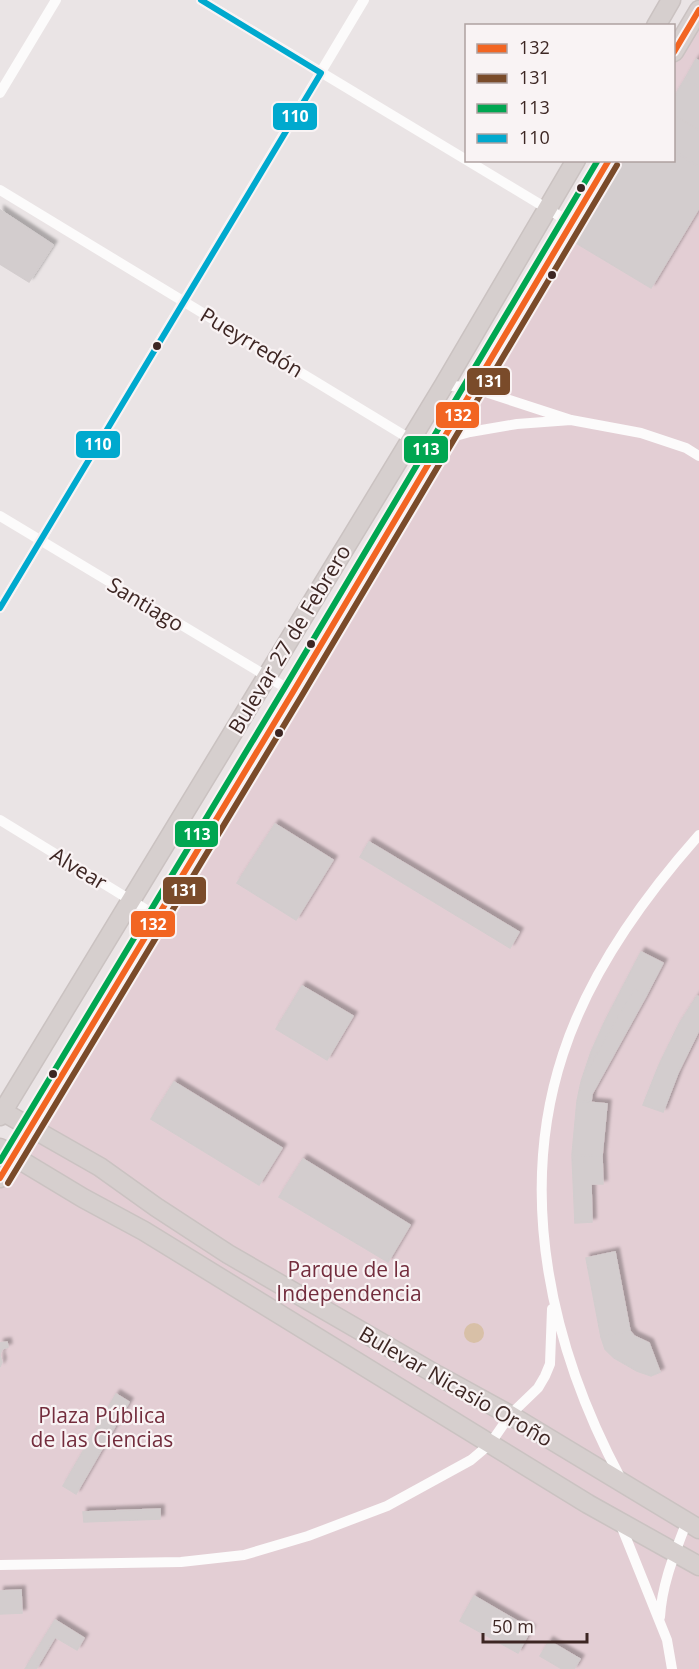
<svg xmlns="http://www.w3.org/2000/svg" width="699" height="1669" font-family="'Open Sans',sans-serif">
<style>
.green{fill:#e3ced4}
.water{fill:#d8c0a7}
.building{fill:#d3cdce;stroke:#d3cdce;stroke-width:1.5;filter:url(#shadow)}
.lines{fill:none;stroke-linecap:round;stroke-linejoin:round}
.primary-casing{stroke:#cac2c1;stroke-width:21}
.minor{stroke:#fcfbfb;stroke-width:10}
.primary{stroke:#d6cfce;stroke-width:18}
.bus-1-casing{stroke:#f9f3f4;stroke-width:10}
.bus-2-casing{stroke:#f9f3f4;stroke-width:10}
.bus-3-casing{stroke:#f9f3f4;stroke-width:10}
.bus-4-casing{stroke:#f9f3f4;stroke-width:10}
.bus-1{stroke:#f26522;stroke-width:6}
.bus-2{stroke:#7a4b2a;stroke-width:6}
.bus-3{stroke:#00a651;stroke-width:6}
.bus-4{stroke:#00a9ce;stroke-width:6}
.bus-dot{fill:#3d2623;stroke:#f9f3f4;stroke-width:2}
.labels{text-anchor:middle;dominant-baseline:central;stroke-width:4.5;stroke-linejoin:round;paint-order:stroke}
.street-label{font-size:21px;fill:#3d2623;stroke:#f9f3f4}
.park-label{font-size:21px;fill:#732d3d;stroke:#f9f3f4}
.line-badge{stroke:#f9f3f4;stroke-width:2}
.badge-label{font-size:16px;text-anchor:middle;font-weight:bold;fill:#fff}
</style>
<defs>
<filter id="shadow"><feDropShadow dx="4" dy="-4" stdDeviation="1.5" flood-color="#0004"/></filter>
</defs>
<rect width="100%" height="100%" fill="#eae4e5"/>
<path class="green" d="M699,10V1669H0V1178L609,161L674,160V52Z"/>
<path class="water" d="M464 1333a10 10 0 1 1 20 0a10 10 0 1 1-20 0Z"/>
<path class="building" d="M696,59L699,61V87L685,79Z
M685,79L699,87V130L674,115V97Z
M674,115L699,130V167L674,151Z
M674,151L699,167V208L651,288L576,243L625,160H674Z
M0,210L53,245L29,282L0,264Z
M275,824L333,860L296,920L237,883Z
M369,842L519,932L510,948L360,857Z
M641,952L663,963L646,996L634,989L581,1082L591,1052L605,1021Z
M302,986L353,1016L327,1060L276,1029Z
M634,989L646,996L592,1094L591,1102L577,1101L581,1082Z
M697,996L699,997V1030L678,1073L663,1112L643,1105L659,1065L679,1024Z
M174,1082L282,1148L259,1185L151,1119Z
M577,1101L607,1104L602,1156L572,1155Z
M572,1155L602,1156L603,1184H591L592,1222L575,1223Z
M303,1159L410,1225L388,1262L279,1197Z
M615,1252L630,1331L601,1337L586,1258Z
M630,1331L634,1336L649,1343L660,1372L651,1376L637,1371L614,1358L605,1349L601,1337Z
M7,1342L8,1347L2,1349L0,1355L2,1362L0,1367V1343Z
M116,1394L129,1402L76,1494L63,1486Z
M160,1509V1519L84,1522L83,1512Z
M21,1590L22,1613L0,1614V1591Z
M474,1596L531,1629L518,1653L460,1621Z
M55,1620L84,1638L77,1650L55,1637L36,1669H25Z
M549,1641L580,1659L574,1669H562L540,1656Z"/>
<g class="lines">
<g class="primary-casing">
<path id="primary" d="M656,26L671,0
M674,52L699,10
M0,1110L100,1167L156,1207L228,1254L437,1375L510,1415L699,1529
M0,1116L444,385L576,160
M0,1148L83,1198L144,1231L588,1504L699,1566
M0,1178L293,692L609,160"/>
</g>
<path class="minor" d="M201,0L571,223
M0,93L56,0
M0,190L410,439L441,440L470,432L517,424L571,420
M444,385L473,388L571,420L641,433L686,448L699,456
M0,516L293,692
M0,608L364,0
M0,820L158,917
M621,1479C552,1350 516,1197 563,1054C589,974 644,897 699,835
M620,1523L667,1640L672,1669
M0,1565L181,1562L244,1555L308,1536L387,1506L471,1460L490,1444L510,1415L538,1388L545,1376L550,1364L552,1309
M660,1617C662,1583 675,1553 687,1521"/>
<use href="#primary" class="primary"/>
<g class="bus-1-casing">
<path id="bus-1" d="M674,52L699,10
M0,1178L293,692L609,160"/>
</g>
<g class="bus-2-casing">
<path id="bus-2" d="M8,1183L301,697L617,165"/>
</g>
<g class="bus-3-casing">
<path id="bus-3" d="M0,1161L285,687L598,160"/>
</g>
<g class="bus-4-casing">
<path id="bus-4" d="M0,608L321,73L201,0"/>
</g>
<use href="#bus-1" class="bus-1"/>
<use href="#bus-2" class="bus-2"/>
<use href="#bus-3" class="bus-3"/>
<use href="#bus-4" class="bus-4"/>
</g>
<g class="bus-dot">
<circle cx="581" cy="188" r="5"/>
<circle cx="552" cy="275" r="5"/>
<circle cx="157" cy="346" r="5"/>
<circle cx="311" cy="644" r="5"/>
<circle cx="279" cy="733" r="5"/>
<circle cx="53" cy="1074" r="5"/>
</g>
<g class="labels">
<g class="street-label">
<text transform="translate(252 342) rotate(31)">Pueyrredón</text>
<text transform="translate(146 604) rotate(31)">Santiago</text>
<text transform="translate(289 639) rotate(-59)">Bulevar 27 de Febrero</text>
<text transform="translate(79 868) rotate(31)">Alvear</text>
<text transform="translate(456 1386) rotate(30)">Bulevar Nicasio Oroño</text>
</g>
<g class="park-label">
<text x="349" y="1269">Parque de la<tspan x="349" dy="24">Independencia</tspan></text>
<text x="102" y="1415">Plaza Pública<tspan x="102" dy="24">de las Ciencias</tspan></text>
</g>
</g>
<g class="line-badge">
<rect x="272" y="102" width="46" height="29" rx="6" fill="#00a9ce"/>
<rect x="466" y="367" width="45" height="29" rx="6" fill="#7a4b2a"/>
<rect x="435" y="401" width="45" height="28" rx="6" fill="#f26522"/>
<rect x="75" y="430" width="46" height="29" rx="6" fill="#00a9ce"/>
<rect x="403" y="435" width="46" height="29" rx="6" fill="#00a651"/>
<rect x="174" y="820" width="45" height="28" rx="6" fill="#00a651"/>
<rect x="162" y="876" width="45" height="29" rx="6" fill="#7a4b2a"/>
<rect x="130" y="910" width="46" height="28" rx="6" fill="#f26522"/>
</g>
<g class="badge-label">
<text x="295" y="122">110</text>
<text x="489" y="387">131</text>
<text x="458" y="421">132</text>
<text x="98" y="450">110</text>
<text x="426" y="455">113</text>
<text x="197" y="840">113</text>
<text x="184" y="896">131</text>
<text x="153" y="930">132</text>
</g>
<rect x="465" y="24" width="210" height="138" fill="#f9f3f4" stroke="#aea1a0" stroke-width="1.5"/>
<rect x="477" y="44" width="30" height="9" fill="#f26522" stroke="#aea1a0" stroke-width="1.5"/>
<text x="519" y="54" font-size="18" fill="#3d2623">132</text>
<rect x="477" y="74" width="30" height="9" fill="#7a4b2a" stroke="#aea1a0" stroke-width="1.5"/>
<text x="519" y="84" font-size="18" fill="#3d2623">131</text>
<rect x="477" y="104" width="30" height="9" fill="#00a651" stroke="#aea1a0" stroke-width="1.5"/>
<text x="519" y="114" font-size="18" fill="#3d2623">113</text>
<rect x="477" y="134" width="30" height="9" fill="#00a9ce" stroke="#aea1a0" stroke-width="1.5"/>
<text x="519" y="144" font-size="18" fill="#3d2623">110</text>
<path d="M483 1633v9h104v-9" fill="none" stroke="#3d2623" stroke-width="3"/>
<text x="492" y="1633" font-size="18" fill="#3d2623" stroke="#f9f3f4" stroke-width="4.5" paint-order="stroke">50 m</text>
</svg>
